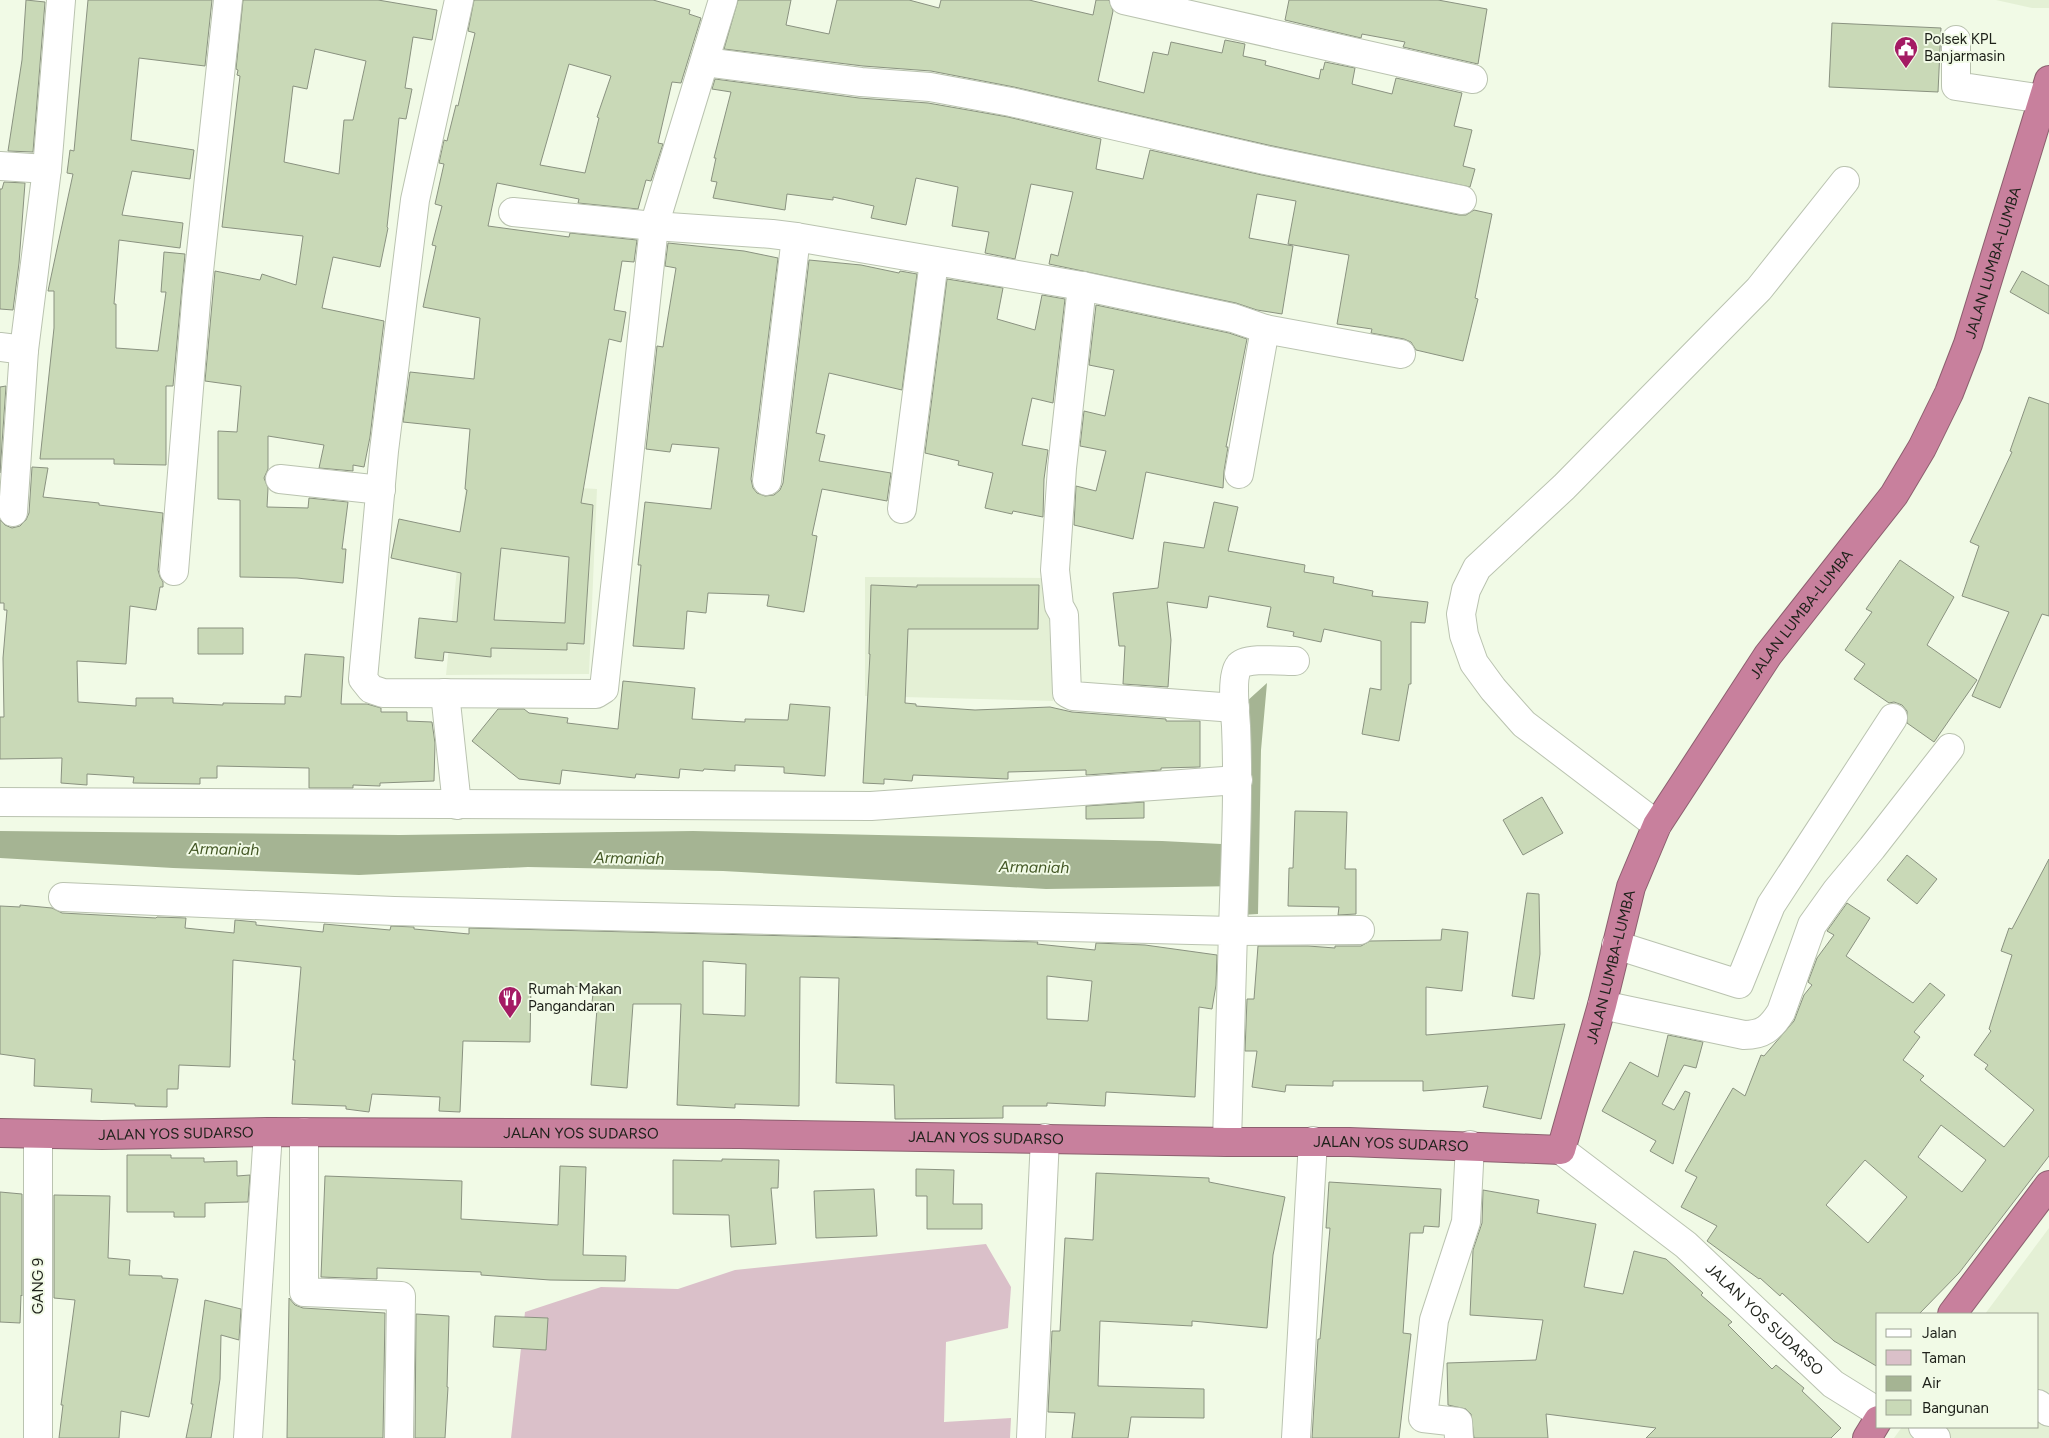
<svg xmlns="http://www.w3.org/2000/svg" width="2049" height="1438" font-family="Figtree,sans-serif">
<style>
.built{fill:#e4f0d5}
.green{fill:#dac0c9}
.water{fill:#a5b493}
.building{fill:#c9d9b7;stroke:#8a9280;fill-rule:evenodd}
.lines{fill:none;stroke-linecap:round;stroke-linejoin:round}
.minor-casing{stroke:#bac3b0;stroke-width:30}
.highway-casing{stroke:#8c5f6f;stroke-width:30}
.minor{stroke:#fff;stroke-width:28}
.highway{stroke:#c8809d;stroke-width:28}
.labels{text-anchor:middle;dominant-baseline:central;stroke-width:4;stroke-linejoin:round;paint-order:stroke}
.poi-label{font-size:15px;fill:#1e211a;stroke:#f1fae6;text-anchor:start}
.street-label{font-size:15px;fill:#1e211a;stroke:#f1fae6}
.water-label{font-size:16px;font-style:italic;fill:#425624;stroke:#f1fae6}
</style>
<rect width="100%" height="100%" fill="#f1fae6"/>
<path class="built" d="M1996,0H2049V8H2032Z
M488,271L529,485L597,489L589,674L446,675Z
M865,577L1047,578L1053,701L865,696Z
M2049,1228V1438H1894L1902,1427H2038V1314H1985Z"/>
<path class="green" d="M986,1244L1011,1287L1008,1328L946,1342L944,1422L1011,1418L1010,1438H511L525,1312L601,1287L678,1289L735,1270Z"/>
<path class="water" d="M1267,683L1261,750L1258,914L1241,915V886L1046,889L723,871L528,867L359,875L173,868L0,858V831L400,835L693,831L1162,841L1241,845L1246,702Z"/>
<path class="building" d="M26,0L45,2L33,152L8,151L22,60Z
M88,0H212L205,66L139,58L131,140L194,150L190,179L132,171L122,215L183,223L180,248L119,240L114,304H116V348L158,351L166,292H161L164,252L185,254L173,386H166V465L114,464V459H40L54,328V291H48L73,174L67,173L70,150L74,151Z
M243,0H378L437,10L432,40L413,37L405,88L412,89L406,119L399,118L387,227L388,228L380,267L333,257L322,308L384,321L370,437L364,467L353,465V471L319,468L324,445L268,436V469L264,478L268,488L267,507L308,508L309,498L348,502L342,549H346L343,583L297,578L240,577V500L218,499V431L237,432L241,386L205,381L215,271L260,280L262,274L296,285L303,236L222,227L240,76L237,75L238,70L236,69ZM315,49L366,61L353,120H344L339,174L284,162L293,86L307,89Z
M474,0H653L690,10L689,14L701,18L681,83L672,82L658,143L663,144L651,181L646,180L638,209L578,203L579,199L497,183L488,226L569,237L570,233L637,240L634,262L622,261L614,310L626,312L621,342L609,339L581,503L593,505L584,644L567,643V650L491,648V657L444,652L443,661L415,658L419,618L457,622L461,573L391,558L399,519L460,532L467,490L465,489L470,429L403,422L410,372L474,379L480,318L423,307L436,246L432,245L442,206L435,204L444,164L439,163L444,140L447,141L456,105L458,106L475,33L468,31ZM569,64L611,76L597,117L599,118L585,173L540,165ZM501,548L569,557L565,623L494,620Z
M738,0H791L786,25L829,34L837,0H909L939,8L941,0H1029L1093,15L1096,0H1109L1113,11L1098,81L1144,93L1153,52L1168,55L1171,42L1222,53L1225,40L1245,44L1243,56L1266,61L1265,65L1319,79L1321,69L1323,70L1325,62L1355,68L1352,84L1392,94L1396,78L1462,93L1454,126L1472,130L1463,166L1475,169L1470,187L1268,145L1014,87L931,71L863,66L724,49Z
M1289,0H1438L1487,9L1478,64L1403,47L1405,42L1362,34L1361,38L1285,20Z
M1832,23L1941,28L1938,92L1829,87Z
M715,79L859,98L928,103L1008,117L1101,139L1096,169L1143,179L1150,150L1262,175L1459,215H1466L1474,210L1492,214L1475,298L1478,299L1463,361L1416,350L1411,342L1404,339L1371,333L1372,329L1337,324L1349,255L1288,244L1296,201L1257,194L1249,238L1293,246L1282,314L1257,310L1236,303L1049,264L1051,254L1058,256L1073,192L1031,184L1015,259L985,253L989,232L952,226L958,187L916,178L906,225L871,218L874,206L833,197V200L787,194L785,210L713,198L717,182L711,181L716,158H714L731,92L712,89Z
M4,182L25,183L19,263L13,310L0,309V189H2Z
M668,243L744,251L778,258L751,479L753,488L757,493L765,496L774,495L780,490L783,483L809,260L861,265L899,273L900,271L917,274L902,390L829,373L816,433L825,435L819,461L891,473L887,501L822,489L812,535L817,536L804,612L767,606L769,595L708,593L706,613L687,611L684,649L633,646L641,565H638L645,502L711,509L719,448L672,444L670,452L646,449L657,346L663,347L676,268L665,266Z
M2022,271L2049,286V314L2010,292Z
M947,279L1003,288L997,319L1035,330L1042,295L1065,299L1053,403L1032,398L1022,445L1048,450L1044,479L1043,517L1013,511L1012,514L985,508L993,473L958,465L959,461L925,453Z
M1096,305L1229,333L1247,339L1226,447H1228L1224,471L1223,488L1146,472L1133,539L1074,525L1076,486L1096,491L1106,451L1080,446L1084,411L1105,416L1114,370L1089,365Z
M6,386L0,473V387Z
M2029,397L2049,404V616L2042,614L2000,708L1972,696L2009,612L1962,596L1979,546L1970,542L2012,452L2010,451Z
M32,467L48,468L43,497L99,503V505L163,513L158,570L160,577L163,582V587H160L156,610L130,606L126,664L77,661L78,702L136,706V698H173V703L223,705V703L285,704V696L301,697L305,654L344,657L341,704H367L381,708V712H407V721L432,722L435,743L434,781L380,783V786L353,785V788H309V768L217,766V778H200V784L133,783L134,777L87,774V785L61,783L62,758L0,759V717H4L3,658L7,610H4V603H0V520L5,525L12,528L20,526L26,520L29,513Z
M1214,502L1238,507L1228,551L1305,565L1304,572L1334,577L1333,583L1373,591L1372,596L1428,602L1425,623L1411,622V684H1409L1399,741L1362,734L1370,688L1381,690V641L1324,629L1321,642L1293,636L1294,632L1267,627L1271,607L1209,596L1207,608L1167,602L1171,640L1168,687L1123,684L1125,646H1119L1113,593L1158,588L1164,542L1204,548Z
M1900,560L1954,597L1927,645L1977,680L1934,742L1907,723V711L1902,705L1894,702L1889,703L1854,679L1865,664L1845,650L1872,612L1866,609Z
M871,585L917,587V585H1039L1038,629H908L905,703L916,704V706L975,710L1050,707L1072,712L1166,719V721H1200V767L1161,768V770L1086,775V770L1008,772V779L913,775L912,781L884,779V784L863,783L870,654H869Z
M198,628H243V654H198Z
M623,681L695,688L692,719L745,722V719L788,720L790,704L830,707L825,776L784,773V767L735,765V771L704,769L703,771L680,769L679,778L636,774L635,778L562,770L560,784L519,779L472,741L498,709H524L529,713L568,718L567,723L618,729Z
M1542,797L1563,833L1523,855L1503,820Z
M1144,802V818L1086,819V806Z
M1295,811L1347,812L1345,869H1356V914L1338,915L1339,907L1288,906L1289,868H1293Z
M1907,855L1937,879L1917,904L1887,880Z
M2049,859V1156L1959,1273L1919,1314H1878V1367L1834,1341L1782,1293L1780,1296L1760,1278L1759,1279L1707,1241L1717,1226L1681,1207L1697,1177L1685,1171L1733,1088L1745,1096L1761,1055L1764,1056L1794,1021L1804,995L1812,985L1808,982L1817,958L1834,935L1827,931L1847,903L1870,918L1846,956L1913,1003L1930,983L1945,995L1914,1032L1920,1037L1903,1060L1924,1076L1920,1080L2004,1147L2034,1110L1985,1069L1988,1065L1974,1055L1991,1031L1989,1029L2012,955L2001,951L2009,928L2012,929ZM1941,1125L1986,1160L1962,1192L1918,1157ZM1865,1160L1907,1197L1868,1243L1826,1205Z
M1527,893L1539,894L1540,954L1534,999L1512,996Z
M20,905L52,908L62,913L156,918L157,917L186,918L185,928L234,933L235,920L256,922V925L323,932L324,924L390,930L391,926L414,927V929L469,934V928L1038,942L1037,944L1095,950L1096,943L1145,945L1217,955L1216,985L1212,1009L1199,1007L1195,1097L1106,1092L1105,1106L1047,1103V1106H1003V1118L895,1119L894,1085L836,1083L839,978L800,977L799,1106L735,1104V1108L677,1105L681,1004H633L627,1088L591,1085L597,1009H591L594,987L531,985L530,1042L463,1041L460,1112L439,1111L440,1097L372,1094L369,1112L346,1109V1106L292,1104L295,1060H293L301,967L233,960L230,1067L179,1065L178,1089H167V1107L135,1106V1104L91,1102L92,1089L34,1086L35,1059L0,1054V906L20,907ZM703,961L746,964L745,1016L703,1014ZM1047,976L1092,981L1088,1021L1047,1019Z
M1442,929L1468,932L1462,991L1426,987V1035L1565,1024L1541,1119L1483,1107L1488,1086L1423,1091V1081H1333V1086L1286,1085L1285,1092L1252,1087L1257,1051H1245L1247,999H1254L1258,946H1308L1335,948V946H1361L1370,941L1441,940Z
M1668,1035L1703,1042L1696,1068L1684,1065L1662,1104L1674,1110L1685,1091L1690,1093L1673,1164L1650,1151L1656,1141L1602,1111L1630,1062L1658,1077Z
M127,1155H171V1158H204V1162L237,1161V1176L250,1175L248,1202L205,1203V1217H174V1212H127Z
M722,1159L779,1160L778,1188H771L776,1244L731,1247L729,1215L673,1214V1160L722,1161Z
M560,1166L586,1167L583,1255L626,1256L625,1281L550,1280L481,1275V1272L377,1268V1279L321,1277L325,1176L462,1181L461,1219L558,1225Z
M916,1169L954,1170L953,1204H982V1229H927V1196H916Z
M1096,1173L1209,1178V1182L1285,1197L1273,1255L1267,1328L1192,1321V1326L1100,1321L1098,1386L1204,1389V1418L1131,1417L1128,1438H1072L1075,1413L1048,1412L1052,1331H1060L1065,1238L1093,1240Z
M1329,1182L1441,1189L1439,1227L1424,1226L1423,1233H1410L1403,1333L1411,1334L1399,1438H1312L1318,1339H1320L1330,1228H1326Z
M874,1189L877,1236L816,1238L814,1191Z
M1483,1190L1539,1200L1537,1213L1596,1224L1584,1287L1623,1294L1634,1251L1666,1259L1703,1293L1701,1295L1732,1322L1728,1325L1772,1369L1776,1365L1804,1388L1802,1391L1841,1428L1831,1438H1646L1656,1428L1546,1414L1548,1438H1474L1471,1414L1466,1409L1448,1405L1447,1363L1536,1360L1543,1320L1470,1315L1473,1250L1482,1223Z
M0,1192L22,1194V1296L21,1295L20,1323L0,1322Z
M54,1195L110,1196L108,1258L130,1260L129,1275L162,1276V1278L178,1279L149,1417L121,1411L119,1438H59L63,1405H61L75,1300L54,1298Z
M289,1298L295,1305L303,1308L385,1313L383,1438H287Z
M205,1300L241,1309L239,1340L221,1335L220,1379L211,1438H186L193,1404H191Z
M416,1314L449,1316L447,1387H448L445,1438H415Z
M495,1316L548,1318L546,1350L493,1347Z"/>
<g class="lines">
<g class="minor-casing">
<g id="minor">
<path d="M459,0L415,200L384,451L363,679L371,689L383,693L596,694L604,689L654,226L723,0"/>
<path d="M1124,0L1473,79"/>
<path d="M1956,40V86L2043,99"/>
<path d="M705,62L861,82L930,87L1011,102L1265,160L1462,200"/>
<path d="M0,166L47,169"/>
<path d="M513,212L654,226L772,234L796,237L1082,286L1233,318L1265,329L1401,354"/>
<path d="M1082,286L1062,468L1055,570L1059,606L1064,615L1067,693L1073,696L1235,708"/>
<path d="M0,347L24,350L13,512"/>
<path d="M24,350L47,169L61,0"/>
<path d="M1239,474L1265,329"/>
<path d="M280,479L381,490"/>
<path d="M767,481L796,237"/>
<path d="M902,509L934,261"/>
<path d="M174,571L197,290L228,0"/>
<path d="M1295,661C1283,661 1245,657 1239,666C1231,676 1235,712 1236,726C1239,794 1235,863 1233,931L1360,930"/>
<path d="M445,693L457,805"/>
<path d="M0,802L871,806L1238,780"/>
<path d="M1657,825L1524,724L1493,689L1474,663L1464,635L1461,614L1466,590L1477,568L1564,487L1759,289L1845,181"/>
<path d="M63,897L394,911L1233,931L1227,1142"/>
<path d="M1616,945L1739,984L1771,905L1893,718"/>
<path d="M1602,1005L1744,1035C1763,1035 1771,1028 1781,1012L1812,925L1837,890L1872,848L1950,748"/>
<path d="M304,1132V1292L401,1296L399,1438"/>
<path id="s1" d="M1561,1150L1686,1245L1833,1384L1878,1412"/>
<path d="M2038,1404L2049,1412"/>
<path d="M1923,1427L1936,1438"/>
<path d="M38,1438V1134"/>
<path d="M248,1438L268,1132"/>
<path d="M1031,1438L1045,1138"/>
<path d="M1296,1438L1313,1141"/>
<path d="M1459,1438L1458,1422L1423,1418L1434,1320L1466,1222L1470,1145"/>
</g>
</g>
<g class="highway-casing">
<g id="highway">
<path id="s2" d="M0,1133L102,1135L268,1132L739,1134L1227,1142H1349L1561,1150L1602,1005L1631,887L1657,825L1768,655L1894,495L1922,448L1949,393L1968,344L2049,80"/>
<path d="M1952,1314L2049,1185"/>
<path d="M1867,1438L1878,1420"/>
</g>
</g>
<use href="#minor" class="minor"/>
<use href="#highway" class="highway"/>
</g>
<defs>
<g id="civic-pin" transform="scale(1.25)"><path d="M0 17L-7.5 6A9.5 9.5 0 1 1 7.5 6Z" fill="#a41b64" stroke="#f1fae6"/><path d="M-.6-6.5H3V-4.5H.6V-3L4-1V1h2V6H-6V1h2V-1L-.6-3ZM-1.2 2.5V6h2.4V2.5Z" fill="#fff"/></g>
<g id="restaurant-pin" transform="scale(1.25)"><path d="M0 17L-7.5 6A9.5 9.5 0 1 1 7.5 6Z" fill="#a41b64" stroke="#f1fae6"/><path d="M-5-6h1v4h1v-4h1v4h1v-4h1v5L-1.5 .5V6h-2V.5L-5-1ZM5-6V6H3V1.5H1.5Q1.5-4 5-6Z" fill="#fff"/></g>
</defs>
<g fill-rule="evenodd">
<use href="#civic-pin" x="1906" y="48"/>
<use href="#restaurant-pin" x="510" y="998"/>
</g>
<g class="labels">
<g class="poi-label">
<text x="1924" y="39">Polsek KPL<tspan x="1924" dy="17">Banjarmasin</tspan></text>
<text x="528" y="989">Rumah Makan<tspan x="528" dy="17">Pangandaran</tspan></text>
</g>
<g class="street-label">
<text stroke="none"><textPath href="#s2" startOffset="2561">JALAN LUMBA-LUMBA</textPath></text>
<text stroke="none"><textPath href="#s2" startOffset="2156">JALAN LUMBA-LUMBA</textPath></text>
<text stroke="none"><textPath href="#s2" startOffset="1751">JALAN LUMBA-LUMBA</textPath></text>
<text stroke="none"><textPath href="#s2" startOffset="176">JALAN YOS SUDARSO</textPath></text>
<text stroke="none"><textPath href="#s2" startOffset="581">JALAN YOS SUDARSO</textPath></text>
<text stroke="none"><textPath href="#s2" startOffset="986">JALAN YOS SUDARSO</textPath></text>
<text stroke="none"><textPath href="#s2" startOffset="1391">JALAN YOS SUDARSO</textPath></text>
<text transform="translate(38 1286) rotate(-90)">GANG 9</text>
<text stroke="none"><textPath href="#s1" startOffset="265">JALAN YOS SUDARSO</textPath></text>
</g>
<g class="water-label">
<text transform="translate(224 849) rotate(1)">Armaniah</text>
<text transform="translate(629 858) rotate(1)">Armaniah</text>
<text transform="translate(1034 867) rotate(1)">Armaniah</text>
</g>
</g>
<rect x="1876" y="1313" width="162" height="115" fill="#f1fae6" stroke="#9da394"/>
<rect x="1886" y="1329" width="25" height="8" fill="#ffffff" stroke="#9da394"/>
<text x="1922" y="1338" font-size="15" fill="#1e211a">Jalan</text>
<rect x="1886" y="1350" width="25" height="15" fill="#dac0c9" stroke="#9da394"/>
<text x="1922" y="1363" font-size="15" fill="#1e211a">Taman</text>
<rect x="1886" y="1376" width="25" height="15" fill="#a5b493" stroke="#9da394"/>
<text x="1922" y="1388" font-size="15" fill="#1e211a">Air</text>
<rect x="1886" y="1400" width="25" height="15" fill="#c9d9b7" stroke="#9da394"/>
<text x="1922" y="1413" font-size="15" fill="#1e211a">Bangunan</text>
</svg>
